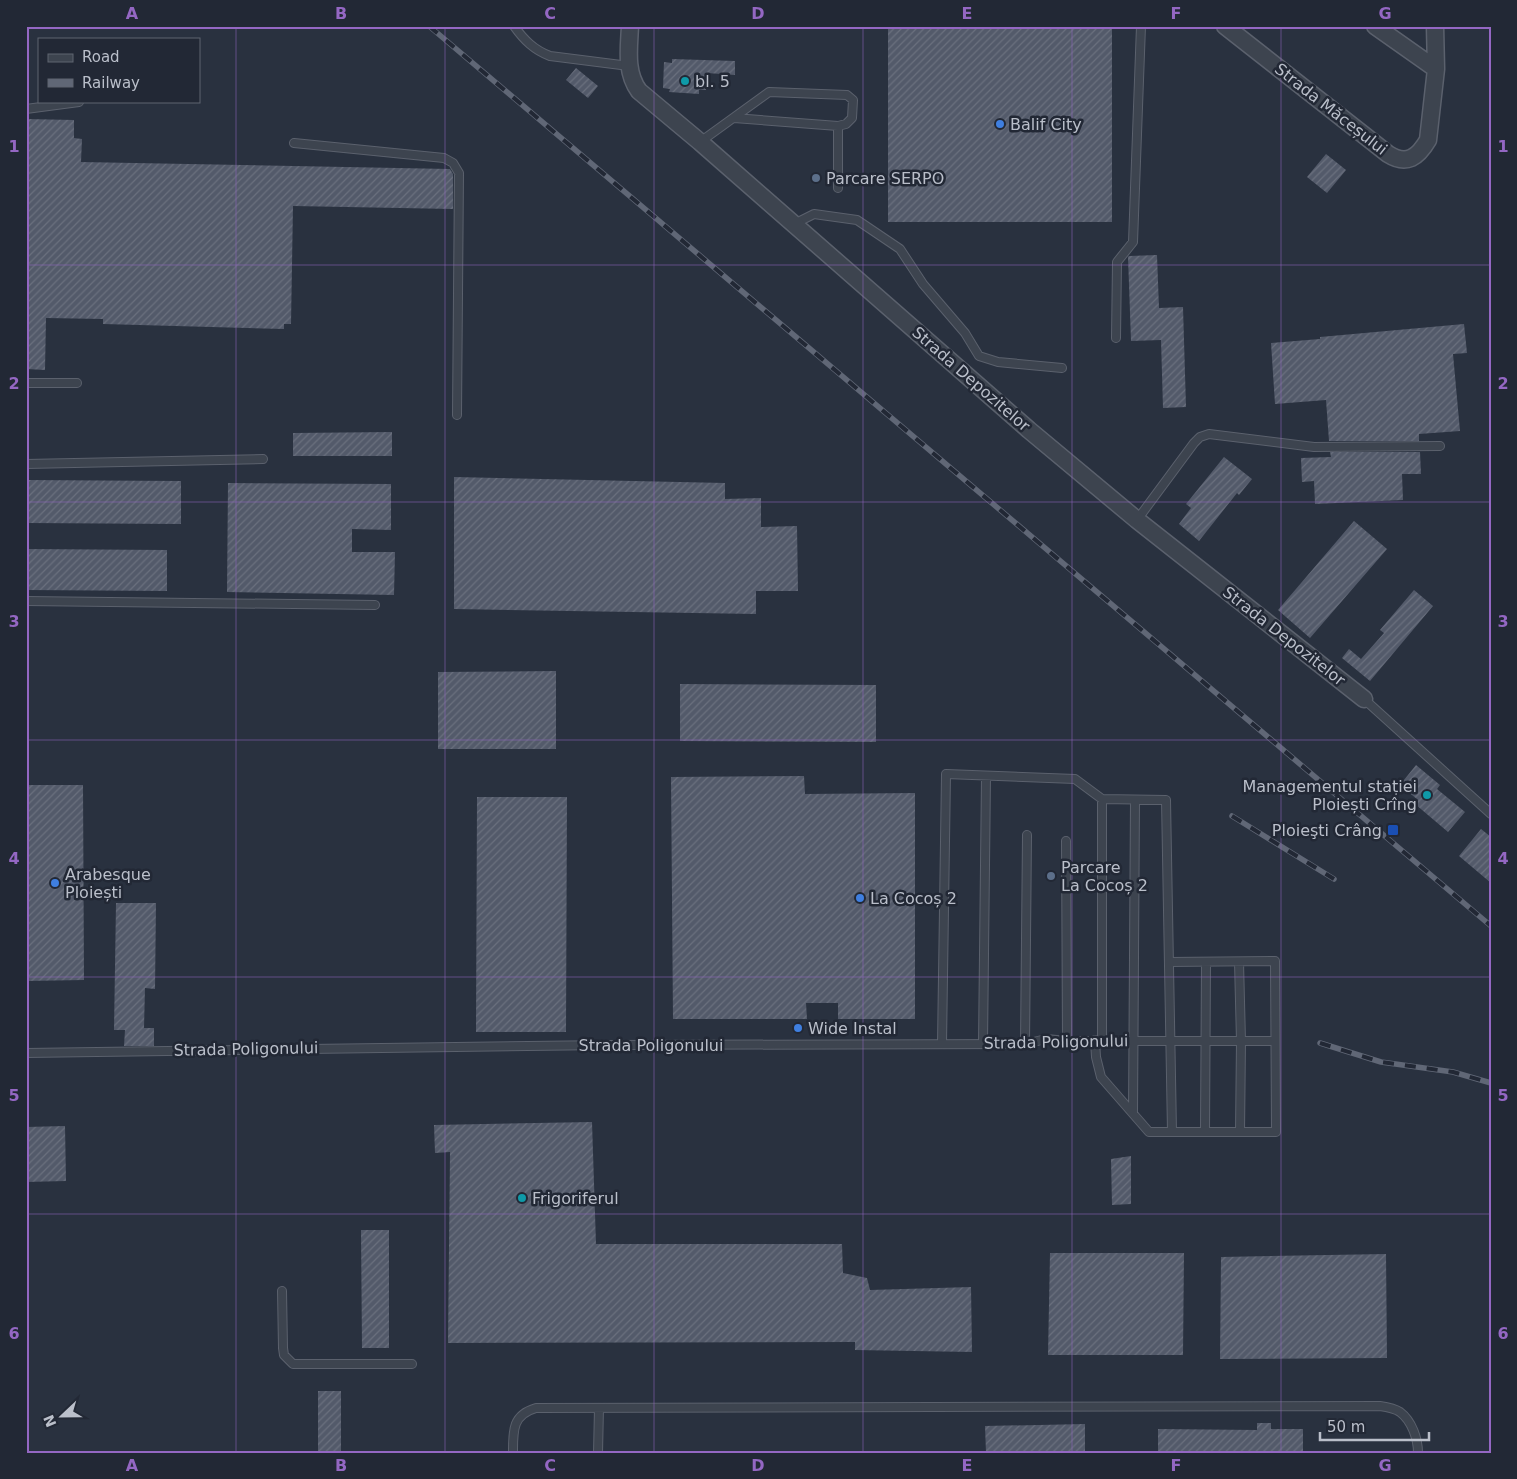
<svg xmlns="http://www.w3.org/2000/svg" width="1517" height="1479" font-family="'DejaVu Sans',sans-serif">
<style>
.building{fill:url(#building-hatch)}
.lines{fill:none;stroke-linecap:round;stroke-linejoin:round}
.lane-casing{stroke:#5b616d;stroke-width:10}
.street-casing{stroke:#5b616d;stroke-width:19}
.lane{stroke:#3d444f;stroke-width:8}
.street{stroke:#3d444f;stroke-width:16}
.rail-casing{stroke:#606776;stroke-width:5.5}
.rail{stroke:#222835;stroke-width:4;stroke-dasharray:11;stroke-linecap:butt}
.grid{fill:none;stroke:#9467c3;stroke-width:1;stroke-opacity:0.55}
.culture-dot{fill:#0f9aa8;stroke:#222835;stroke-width:2}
.shop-dot{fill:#3f7fe0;stroke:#222835;stroke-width:2}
.service-dot{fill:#5c6f8a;stroke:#222835;stroke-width:2}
.transit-dot{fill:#1a4fb4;stroke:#222835;stroke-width:2}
.labels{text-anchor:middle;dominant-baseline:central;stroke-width:5;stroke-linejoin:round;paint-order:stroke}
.poi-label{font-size:16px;fill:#babfca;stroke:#222835;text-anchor:start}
.street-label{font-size:16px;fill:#babfca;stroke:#222835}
.neatline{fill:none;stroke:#9467c3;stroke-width:2}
.grid-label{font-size:16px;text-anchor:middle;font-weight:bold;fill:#9467c3}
</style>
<defs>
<pattern id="building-hatch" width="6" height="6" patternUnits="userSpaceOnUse" patternTransform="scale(1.25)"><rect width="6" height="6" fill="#535a6a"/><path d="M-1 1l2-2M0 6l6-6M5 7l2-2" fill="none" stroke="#6a707e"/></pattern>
</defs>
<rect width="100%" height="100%" fill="#29313f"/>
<path class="building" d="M888,26H1112V222H888Z
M672,59L735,61V75L707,73L706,90H699V94L669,92L670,89L663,88L664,62L672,63Z
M576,68L598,86L588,98L566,80Z
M26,119L74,120V138L82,139L81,162L450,169L453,174V209L293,206L291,324H284V329L103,324V319L46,318L45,370L26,369Z
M1326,154L1346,170L1327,193L1307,177Z
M1157,255L1159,308L1183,307L1186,407L1163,408L1161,340L1131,341L1128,257L1129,256Z
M1464,324L1467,353L1453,354L1460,431L1419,434V441H1329L1326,400L1275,404L1271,343L1320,339V337Z
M392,432V456H293V433Z
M1330,452H1420L1421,474H1402L1403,500L1315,504L1314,481L1302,482L1301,458L1331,457Z
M1224,457L1252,479L1239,495L1237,493L1199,541L1179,524L1191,508L1186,504Z
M454,477L725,483V499L761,498V527L797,526L798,591H756V614L454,609Z
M26,480L181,481V524L26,523Z
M228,483L391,484V530L352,529V552H395L394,595L227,592Z
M1354,521L1387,549L1310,638L1278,610Z
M26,549L167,550V591L26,590Z
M1414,590L1433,606L1370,681L1342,658L1349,649L1361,659L1384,633L1380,630Z
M556,671V749H438V672Z
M680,684L876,685V742L680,741Z
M1416,765L1440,785L1437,789L1465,812L1448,832L1415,804L1418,800L1400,785Z
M804,776L805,794L915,793V1019H838V1003H806L807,1019H673L671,777Z
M26,785H83L84,980L26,981Z
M477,797H567L566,1032H476Z
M1481,829L1491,837V883L1459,856Z
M116,903H156L155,989L145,988L144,1028H154V1046H124L125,1030H114Z
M592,1122L596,1244H842L843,1273L867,1278L870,1290L971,1287L972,1352L855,1350V1342L448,1343L450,1152L435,1153L434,1125Z
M65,1126L66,1181L26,1182V1127Z
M1131,1156V1204L1112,1205L1111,1159Z
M361,1230H389V1348H362Z
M1050,1253H1184L1183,1355H1048Z
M1386,1254L1387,1358L1220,1359L1221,1257Z
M318,1391H341V1451H318Z
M1257,1423H1271V1429H1303V1453H1158V1429L1257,1430Z
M1085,1424V1453H986L985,1426Z"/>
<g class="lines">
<g class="lane-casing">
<path id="lane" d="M514,26C524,40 534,50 550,56L629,66
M26,109L79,102
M734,118L838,126V188
M700,142L769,92L847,95L853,100L852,118L846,124L838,126
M294,143L444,158L453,163L459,173L457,415
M794,224L814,214L857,220L900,249L923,284L965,333L979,356L998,362L1062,368
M1116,338L1117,262L1133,242L1141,26
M26,383H77
M26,464L263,459
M1137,520L1194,443L1200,437L1209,434L1314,447L1440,446
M26,601L375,605
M1364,699L1491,814
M1066,841L1067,1041
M1239,962L1241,1041L1240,1132
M1095,1040L1096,1057L1101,1077L1149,1132H1276L1275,961L1169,962
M1102,1040V799
M942,1044L946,774L1075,779L1102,799L1166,800L1172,1132
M983,1044L986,776
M1025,1044L1027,835
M26,1053L607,1045L1025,1044L1046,1039L1067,1041H1275
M1133,1113L1135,800
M1205,1131L1206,962
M282,1291L283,1348L284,1355L293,1364H412
M513,1453C513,1431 512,1415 536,1408L1380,1406C1387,1407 1394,1408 1400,1412C1412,1421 1418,1439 1418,1453
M598,1453L599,1408"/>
</g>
<g class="street-casing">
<path id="street" d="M630,26C629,48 625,72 639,91L700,142L1029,430L1137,520L1364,699
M1225,26L1388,154C1407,166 1418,157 1428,140L1436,69L1435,26
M1375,26L1436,69"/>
</g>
<use href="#lane" class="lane"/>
<use href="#street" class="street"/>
<g class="rail-casing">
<path id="rail" d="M429,26L1491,926
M1232,816L1334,879
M1320,1043L1381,1062L1453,1072L1491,1083"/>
</g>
<use href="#rail" class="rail"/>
</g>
<path class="grid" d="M236,26V1453M445,26V1453M654,26V1453M863,26V1453M1072,26V1453M1281,26V1453M26,265H1491M26,502H1491M26,740H1491M26,977H1491M26,1214H1491"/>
<g class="culture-dot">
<circle cx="685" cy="81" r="5"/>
<circle cx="1427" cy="795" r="5"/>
<circle cx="522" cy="1198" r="5"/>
</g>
<g class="shop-dot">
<circle cx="1000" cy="124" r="5"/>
<circle cx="55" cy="883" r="5"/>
<circle cx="860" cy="898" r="5"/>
<circle cx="798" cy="1028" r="5"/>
</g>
<g class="service-dot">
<circle cx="816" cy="178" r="5"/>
<circle cx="1051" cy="876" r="5"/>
</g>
<rect class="transit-dot" x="1387" y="824" width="12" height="12" rx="2.5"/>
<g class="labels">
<g class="poi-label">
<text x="695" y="81">bl. 5</text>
<text x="1010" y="124">Balif City</text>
<text x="826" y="178">Parcare SERPO</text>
<text x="1417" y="786" text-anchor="end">Managementul stației<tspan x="1417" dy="18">Ploiești Crîng</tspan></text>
<text x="1382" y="830" text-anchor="end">Ploieşti Crâng</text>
<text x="1061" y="867">Parcare<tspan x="1061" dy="18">La Cocoș 2</tspan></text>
<text x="65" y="874">Arabesque<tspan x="65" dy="18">Ploiești</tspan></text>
<text x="870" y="898">La Cocoș 2</text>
<text x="808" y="1028">Wide Instal</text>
<text x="532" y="1198">Frigoriferul</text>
</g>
<g class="street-label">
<text transform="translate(1331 109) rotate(38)">Strada Măceșului</text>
<text transform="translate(971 379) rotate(41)">Strada Depozitelor</text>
<text transform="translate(1284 636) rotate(38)">Strada Depozitelor</text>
<text transform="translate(1056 1042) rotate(-1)">Strada Poligonului</text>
<text x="651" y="1045">Strada Poligonului</text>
<text transform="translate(246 1049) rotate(-1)">Strada Poligonului</text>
</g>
</g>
<rect width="1517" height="1479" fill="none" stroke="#222835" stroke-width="55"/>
<rect x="38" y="38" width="162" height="65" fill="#222835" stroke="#5f6471"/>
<rect x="48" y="54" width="25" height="8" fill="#3d444f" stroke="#5f6471"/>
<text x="82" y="62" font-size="15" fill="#babfca">Road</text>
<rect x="48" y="79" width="25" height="8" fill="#606776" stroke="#5f6471"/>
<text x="82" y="88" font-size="15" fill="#babfca">Railway</text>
<g transform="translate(62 1416) rotate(248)" stroke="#222835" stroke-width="4" paint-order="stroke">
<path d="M0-4L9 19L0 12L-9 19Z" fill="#babfca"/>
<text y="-8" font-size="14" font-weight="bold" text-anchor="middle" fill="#babfca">N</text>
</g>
<path d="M1320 1432v8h109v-8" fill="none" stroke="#babfca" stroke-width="2.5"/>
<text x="1327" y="1432" font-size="15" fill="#babfca" stroke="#222835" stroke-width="4" paint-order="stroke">50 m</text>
<rect x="28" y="28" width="1462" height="1424" class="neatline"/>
<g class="grid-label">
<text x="132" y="19">A</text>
<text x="341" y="19">B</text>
<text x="550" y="19">C</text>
<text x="758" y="19">D</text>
<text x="967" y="19">E</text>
<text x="1176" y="19">F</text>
<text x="1385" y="19">G</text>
<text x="14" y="152">1</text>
<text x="1503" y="152">1</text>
<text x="14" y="389">2</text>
<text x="1503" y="389">2</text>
<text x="14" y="627">3</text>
<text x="1503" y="627">3</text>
<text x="14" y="864">4</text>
<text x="1503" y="864">4</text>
<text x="14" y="1101">5</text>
<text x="1503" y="1101">5</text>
<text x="14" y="1339">6</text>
<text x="1503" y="1339">6</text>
<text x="132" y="1471">A</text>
<text x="341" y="1471">B</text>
<text x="550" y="1471">C</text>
<text x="758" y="1471">D</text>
<text x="967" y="1471">E</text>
<text x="1176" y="1471">F</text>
<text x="1385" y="1471">G</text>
</g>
</svg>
